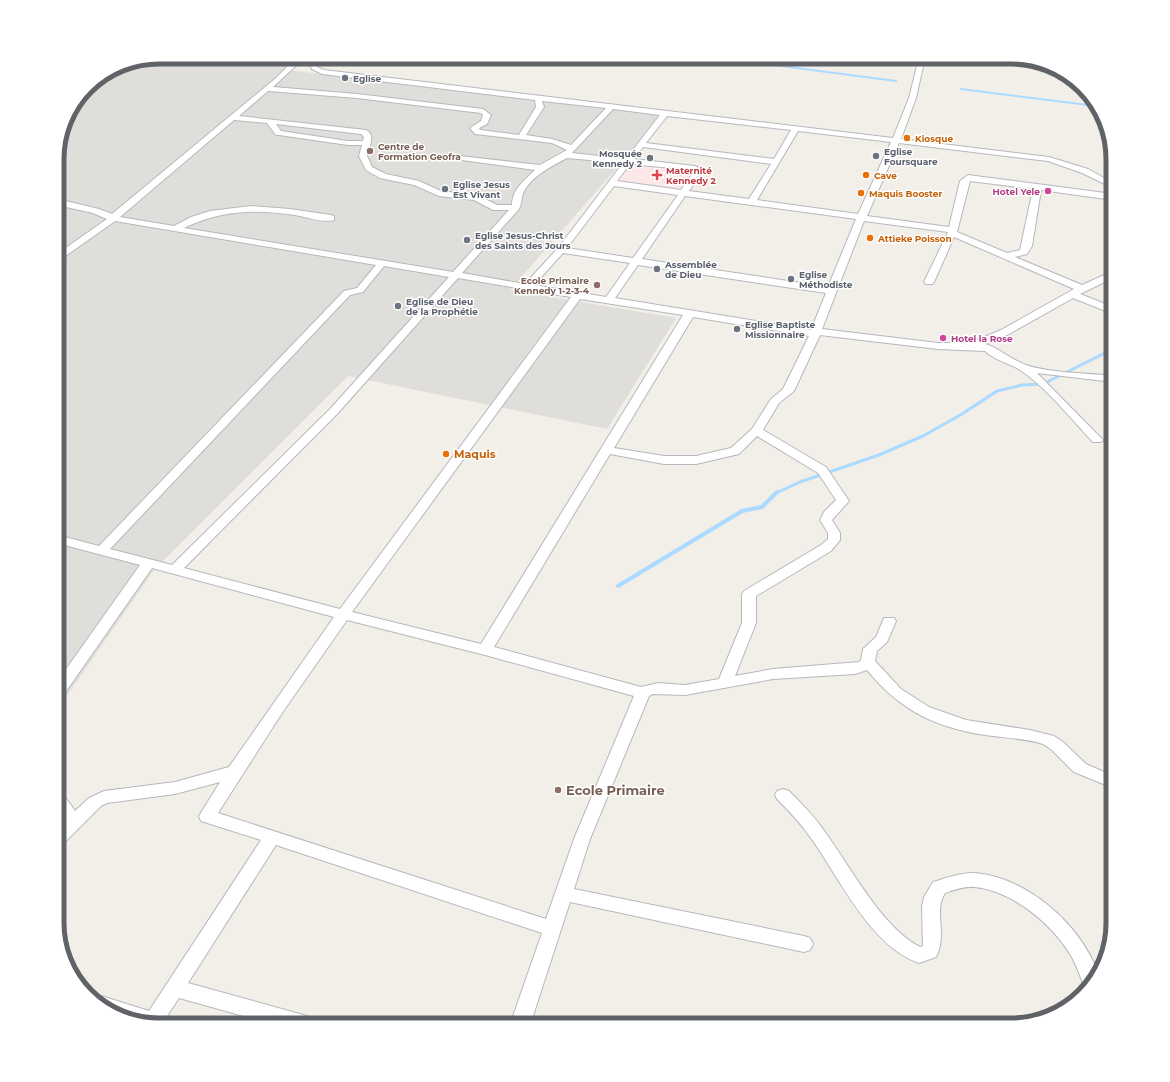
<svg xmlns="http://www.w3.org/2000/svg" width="1170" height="1082" font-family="Montserrat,sans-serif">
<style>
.industrial{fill:#e0deda}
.medical{fill:#fce8e6}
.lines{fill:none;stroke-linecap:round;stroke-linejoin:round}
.stream-far2{stroke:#aadaff;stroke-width:2}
.stream-far1{stroke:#aadaff;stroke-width:3}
.stream{stroke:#aadaff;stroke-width:4}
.minor-casing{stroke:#b5b8bc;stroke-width:2}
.minor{fill:#fff;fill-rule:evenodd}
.worship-dot{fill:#6b7280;stroke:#fff;stroke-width:1.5}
.food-dot{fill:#e8710a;stroke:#fff;stroke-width:1.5}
.education-dot{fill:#8d6e63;stroke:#fff;stroke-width:1.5}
.health-dot{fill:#e0444e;stroke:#fff;stroke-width:1.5}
.hotel-dot{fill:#d1479c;stroke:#fff;stroke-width:1.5}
.labels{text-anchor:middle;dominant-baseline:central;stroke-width:3;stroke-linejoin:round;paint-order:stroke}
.far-worship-label{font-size:9px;font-weight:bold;fill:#5b616d;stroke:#fff;text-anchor:start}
.far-food-label{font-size:9px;font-weight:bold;fill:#c56008;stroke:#fff;text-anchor:start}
.far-education-label{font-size:9px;font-weight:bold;fill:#785e54;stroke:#fff;text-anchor:start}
.far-health-label{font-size:9px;font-weight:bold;fill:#be3a42;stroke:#fff;text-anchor:start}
.far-hotel-label{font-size:9px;font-weight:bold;fill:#b23c85;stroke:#fff;text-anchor:end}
.food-label{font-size:11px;font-weight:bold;fill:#c56008;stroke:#fff;text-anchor:start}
.near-education-label{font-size:13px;font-weight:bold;fill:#785e54;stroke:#fff;text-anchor:start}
.rim{fill:none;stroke:#5f6368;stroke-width:5}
</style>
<rect width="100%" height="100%" fill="#f1efe8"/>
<path class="industrial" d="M159,57H300L287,70L664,114L510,290L676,318L607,429L348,376L154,570L57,710V152L67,114L92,83L120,65Z"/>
<path class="medical" d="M630,161L699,169L680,191L615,181Z"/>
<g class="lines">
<path class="stream-far2" d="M713,57L896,81
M961,89L1096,106"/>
<path class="stream-far1" d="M776,493L800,482L879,455L923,436L962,414L997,391L1022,385L1043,384L1113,349"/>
<path class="stream" d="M618,586L742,511L762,507L777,492"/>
<g class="minor-casing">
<path id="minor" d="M297,57H314L317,67L324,70L893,138L909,98L918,62L890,59L887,57H990L987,59L924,62L916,98L901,139L1049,157L1088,169L1113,183V188L1082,173L1048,161L899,143L867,216L949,227L960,181L968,175L1113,194V200L1041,190L1032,246L1027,254L1015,257L1082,285L1113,271V278L1080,294L1113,307V314L1073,298L1009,334L985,344C995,346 1014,361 1026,365C1050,373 1087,373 1113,376V382L1037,373L1103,440L1101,442H1093C1072,420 1045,386 1020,370C1009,363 994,360 985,351L938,349L820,335L794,391L779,403L763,430L826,467L849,501L832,520L840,533V540L831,551L756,596V623L735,676L773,669L859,662L861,660L863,649L876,637L884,618H894L896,621L887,642L877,651L875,661L901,689L929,707L966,720L1030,730L1054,736L1063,742L1086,764L1113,776V788L1074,772L1052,750L1043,744C1024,738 1004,738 985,735C934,727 900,710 867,670L855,674L773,679L685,695L653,694L649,696L590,839L574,889L804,936L810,938L813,944L810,950L804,952L570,902L530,1025H510L542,933L276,845L188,983L307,1016L314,1019L317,1025H276L179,998L161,1025H159L120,1017L91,998L98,995L149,1011L261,840L201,821L199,816L220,782L175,794L107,803L101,806L63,844L57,846V828L64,822L57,812V792L63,794L75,811L89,798L104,791L175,782L229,767L334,617L152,568L62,697L57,698V682L140,565L57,543V535L99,546L344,291L357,288L376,265L115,221L57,262V254L107,219L93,213L57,205V199L99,209L112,214L276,78ZM303,59L308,60L312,69L322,74L535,100L536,107L519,135L480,130L479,128L487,124L491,115L483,109L357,94L273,87ZM268,91L357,98L481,113L483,115L481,121L470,128L475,134L552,143L567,150L540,165L451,155V159H454L535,170C525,180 512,189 512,205H497L479,196L441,191L419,181L386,174L372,167L367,156C369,147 376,135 366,130L239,116ZM542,101L606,108L571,145L552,139L526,135L544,107ZM613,109L660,115L626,159L572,153ZM667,116L791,130L774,159L646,143ZM234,120L267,123L276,135H279L348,145H362L359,156L366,170L380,178L414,185L439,196L474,200L493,210H509L453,272L184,228C220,210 256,209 295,215C306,217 323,223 334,220V216L331,215L290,209L251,206L210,211L191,217L174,226L120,217ZM276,124L361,134L364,137L363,141H348L281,131ZM798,131L891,142L858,214L757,200ZM643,147L771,164L749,199L689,191L703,170L695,166L634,159ZM567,158L623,163L558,248L525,284L462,273L519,209C522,203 521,197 524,191C533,175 552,166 567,158ZM630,164L693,170L694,171L681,190L617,181ZM970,181L1033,189L1020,250L1007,253L957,232ZM614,186L678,195L633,258L567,248ZM685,196L856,219L828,287L642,259ZM864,221L948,232L924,282L926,284H932L934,282L954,237L1074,289L1001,330L970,343H938L822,329ZM563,253L630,263L606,297L534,285ZM638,265L826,293L811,330L615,298ZM384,266L449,277L330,409L172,565L110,549L350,295L363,292ZM458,278L571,297L340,609L184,568L338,413ZM580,299L683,315L481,644L352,612ZM693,317L809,336L783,389L771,399L752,429L731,448L696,456H664L614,448ZM757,436L818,473L836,500L824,512L820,520L828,533V539L821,545L744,591L742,594V623L719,679L685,685L658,683L641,687L494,647L610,454L664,464H696L739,454ZM347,620L485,655L634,696L574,839L546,919L218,813L282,713Z
M783,789L789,791C802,804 815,817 825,832C850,866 882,928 920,947L923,946L922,907L924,897L933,882C945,878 962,872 975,873C1028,878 1080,924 1098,973L1087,989L1085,988C1080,977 1077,965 1070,954C1051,923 1012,891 975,887C965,886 954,890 945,893C933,913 948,933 936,957L919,963C871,946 841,881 813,841C803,826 790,812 777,799L775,795L777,791Z"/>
</g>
<use href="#minor" class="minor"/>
</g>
<g class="worship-dot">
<circle cx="345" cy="78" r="4"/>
<circle cx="876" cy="156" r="4"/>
<circle cx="650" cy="158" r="4"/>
<circle cx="445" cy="189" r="4"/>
<circle cx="467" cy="240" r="4"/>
<circle cx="657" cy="269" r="4"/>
<circle cx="791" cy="279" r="4"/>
<circle cx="398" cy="306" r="4"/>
<circle cx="737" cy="329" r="4"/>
</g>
<g class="food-dot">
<circle cx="907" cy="138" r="4"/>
<circle cx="866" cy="175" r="4"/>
<circle cx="861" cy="193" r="4"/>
<circle cx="870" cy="238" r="4"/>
<circle cx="446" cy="454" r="4"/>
</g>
<g class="education-dot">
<circle cx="370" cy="151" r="4"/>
<circle cx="597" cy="285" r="4"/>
<circle cx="558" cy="790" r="4"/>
</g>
<path class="health-dot" d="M655 169h4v4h4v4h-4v4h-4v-4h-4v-4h4z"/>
<g class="hotel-dot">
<circle cx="1048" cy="191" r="4"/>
<circle cx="943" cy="338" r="4"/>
</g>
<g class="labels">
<g class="far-worship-label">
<text x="353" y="78">Eglise</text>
<text x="884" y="151">Eglise<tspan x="884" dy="10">Foursquare</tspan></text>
<text x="642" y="153" text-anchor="end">Mosquée<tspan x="642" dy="10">Kennedy 2</tspan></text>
<text x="453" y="184">Eglise Jesus<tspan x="453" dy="10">Est Vivant</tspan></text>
<text x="475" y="235">Eglise Jesus-Christ<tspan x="475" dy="10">des Saints des Jours</tspan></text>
<text x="665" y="264">Assemblée<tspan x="665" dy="10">de Dieu</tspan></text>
<text x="799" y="274">Eglise<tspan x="799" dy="10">Méthodiste</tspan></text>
<text x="406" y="301">Eglise de Dieu<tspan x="406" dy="10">de la Prophétie</tspan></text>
<text x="745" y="324">Eglise Baptiste<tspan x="745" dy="10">Missionnaire</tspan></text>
</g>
<g class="far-food-label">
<text x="915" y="138">Kiosque</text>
<text x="874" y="175">Cave</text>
<text x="869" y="193">Maquis Booster</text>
<text x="878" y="238">Attieke Poisson</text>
</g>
<g class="far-education-label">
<text x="378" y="146">Centre de<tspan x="378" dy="10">Formation Geofra</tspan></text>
<text x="589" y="280" text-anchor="end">Ecole Primaire<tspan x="589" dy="10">Kennedy 1-2-3-4</tspan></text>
</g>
<g class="far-health-label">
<text x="666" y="170">Maternité<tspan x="666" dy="10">Kennedy 2</tspan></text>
</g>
<g class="far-hotel-label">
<text x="1040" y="191">Hotel Yele</text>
<text x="951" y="338" text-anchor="start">Hotel la Rose</text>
</g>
<g class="food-label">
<text x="454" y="454">Maquis</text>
</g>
<g class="near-education-label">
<text x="566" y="790">Ecole Primaire</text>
</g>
</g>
<path d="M0 0H1170V1082H0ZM159 64H1011A95 95 0 0 1 1106 159V923A95 95 0 0 1 1011 1018H159A95 95 0 0 1 64 923V159A95 95 0 0 1 159 64Z" fill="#fff" fill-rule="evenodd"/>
<path class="rim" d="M159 64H1011A95 95 0 0 1 1106 159V923A95 95 0 0 1 1011 1018H159A95 95 0 0 1 64 923V159A95 95 0 0 1 159 64Z"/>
</svg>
